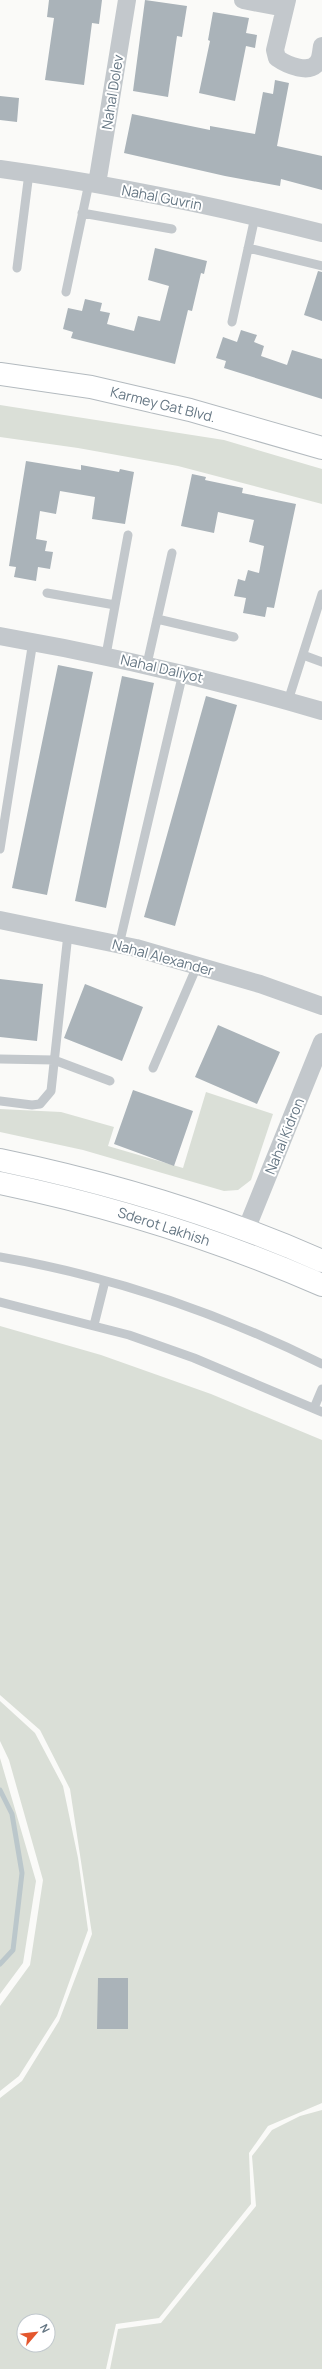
<svg xmlns="http://www.w3.org/2000/svg" width="322" height="2369" font-family="Manrope,sans-serif">
<style>
.green{fill:#dadfd7;fill-rule:evenodd}
.lines{fill:none;stroke-linecap:round;stroke-linejoin:round}
.stream{stroke:#bbc7cb;stroke-width:5}
.building{fill:#aab3b9}
.secondary-casing{stroke:#b3babf;stroke-width:24}
.lane{stroke:#c3c8cc;stroke-width:9}
.street{stroke:#c3c8cc;stroke-width:18}
.secondary{stroke:#fff;stroke-width:22}
.labels{text-anchor:middle;dominant-baseline:central;stroke-width:4;stroke-linejoin:round;paint-order:stroke}
.street-label{font-size:14px;fill:#657683;stroke:#fff}
</style>
<rect width="100%" height="100%" fill="#fafaf8"/>
<path class="green" d="M0,405L224,440L322,469V504L178,466L78,448L0,437Z
M206,1092L273,1114L251,1180L238,1190L224,1191L83,1150L0,1132V1109L61,1112L114,1127L108,1146L183,1168Z
M0,1326L101,1355L211,1394L322,1440V2103L268,2126L249,2153L251,2204L159,2318L116,2324L106,2369H0V2098L22,2081L59,2021L92,1934L70,1789L40,1730L0,1695ZM24,2321H48V2345H24Z
M0,1701L35,1733L63,1786L78,1858L88,1930L57,2016L19,2076L0,2091V2006L30,1965L43,1880L9,1760L0,1741Z
M0,1758L36,1881L23,1963L0,1994Z
M322,2110V2369H110L118,2329L161,2323L256,2206L252,2156L272,2130L300,2116Z"/>
<g class="lines">
<path class="stream" d="M0,1790L12,1814L22,1873L13,1950L0,1964"/>
</g>
<path class="building" d="M49,0H102L99,24L92,23L84,85L45,80L54,18L47,17Z
M145,0L187,6L182,37L177,36L168,97L133,91Z
M213,12L249,18L246,33L257,35L255,48L246,46L235,101L199,93L210,41L208,40Z
M275,80L289,83L277,146L322,156V190L281,179L280,186L225,176L124,153L132,114L210,130V126L255,134L263,92L273,94Z
M0,96L19,98L17,122L0,120Z
M155,248L207,261L204,274L201,273L192,311L188,310L175,364L71,338L73,332L63,329L68,308L82,311L85,299L102,303L100,311L110,313L107,324L134,331L138,316L160,321L169,286L148,280Z
M318,271L322,272V321L304,315Z
M241,330L257,335L254,342L264,346L261,356L287,365L292,350L322,359V399L224,368L226,361L216,358L223,337L237,342Z
M26,461L81,470V465L119,472L120,469L134,472L125,524L92,519L95,497L60,491L56,514L40,511L36,539L47,541L45,551L53,552L50,569L38,567L36,581L14,577L16,567L9,566Z
M192,474L206,477L205,480L243,488L242,493L296,504L274,608L267,607L265,617L243,613L246,598L234,596L238,579L245,581L248,570L259,573L264,546L249,542L254,520L218,512L214,533L181,526Z
M58,665L93,672L47,895L12,888Z
M122,676L154,683L106,908L75,901Z
M206,696L237,705L175,926L144,917Z
M0,979L43,984L37,1041L0,1037Z
M85,984L143,1007L122,1061L64,1038Z
M218,1025L280,1052L257,1104L195,1077Z
M133,1090L193,1111L174,1166L114,1144Z
M98,1978H128V2029H97Z"/>
<g class="lines">
<g class="secondary-casing">
<path id="secondary" d="M0,374L91,387L190,410L322,448
M0,1160C111,1183 218,1215 322,1261
M0,1183C111,1206 219,1240 322,1285"/>
</g>
<path class="lane" d="M82,213L172,229
M248,248L322,266
M17,268L29,173
M66,292L89,183
M232,322L255,217
M47,593L115,605
M157,619L234,637
M106,655L128,535
M303,655L322,662
M147,664L172,553
M288,701L322,594
M0,849L33,641
M119,945L183,673
M0,1059L54,1060L110,1081
M153,1068L197,966
M0,1101L32,1105L40,1104L51,1091L68,934
M0,1257C111,1276 221,1314 322,1364
M0,1302L129,1335L194,1358L322,1412
M94,1325L105,1281
M314,1408L322,1389"/>
<path class="street" d="M243,0L285,8
M287,0L275,50L277,58C287,65 310,75 318,62C321,58 321,51 322,46
M0,169C108,184 216,206 322,233
M97,184L127,0
M0,636C109,655 216,680 322,711
M0,920L136,948L260,984L322,1006
M246,1230L322,1042"/>
<use href="#secondary" class="secondary"/>
</g>
<g class="labels">
<g class="street-label">
<text transform="translate(112 92) rotate(-81)">Nahal Dolev</text>
<text transform="translate(162 197) rotate(11)">Nahal Guvrin</text>
<text transform="translate(163 404) rotate(14)">Karmey Gat Blvd.</text>
<text transform="translate(162 668) rotate(13)">Nahal Daliyot</text>
<text transform="translate(163 957) rotate(15)">Nahal Alexander</text>
<text transform="translate(284 1136) rotate(-68)">Nahal Kidron</text>
<text transform="translate(164 1226) rotate(18)">Sderot Lakhish</text>
</g>
</g>
<g transform="translate(36 2333) rotate(62)"><circle r="19" fill="#ffffff" stroke="#c1c8cd"/>
<path d="M0-3L7 15L0 10L-7 15Z" fill="#e4572e"/>
<text y="-6" font-size="11" font-weight="bold" text-anchor="middle" fill="#657683">N</text>
</g>
</svg>
